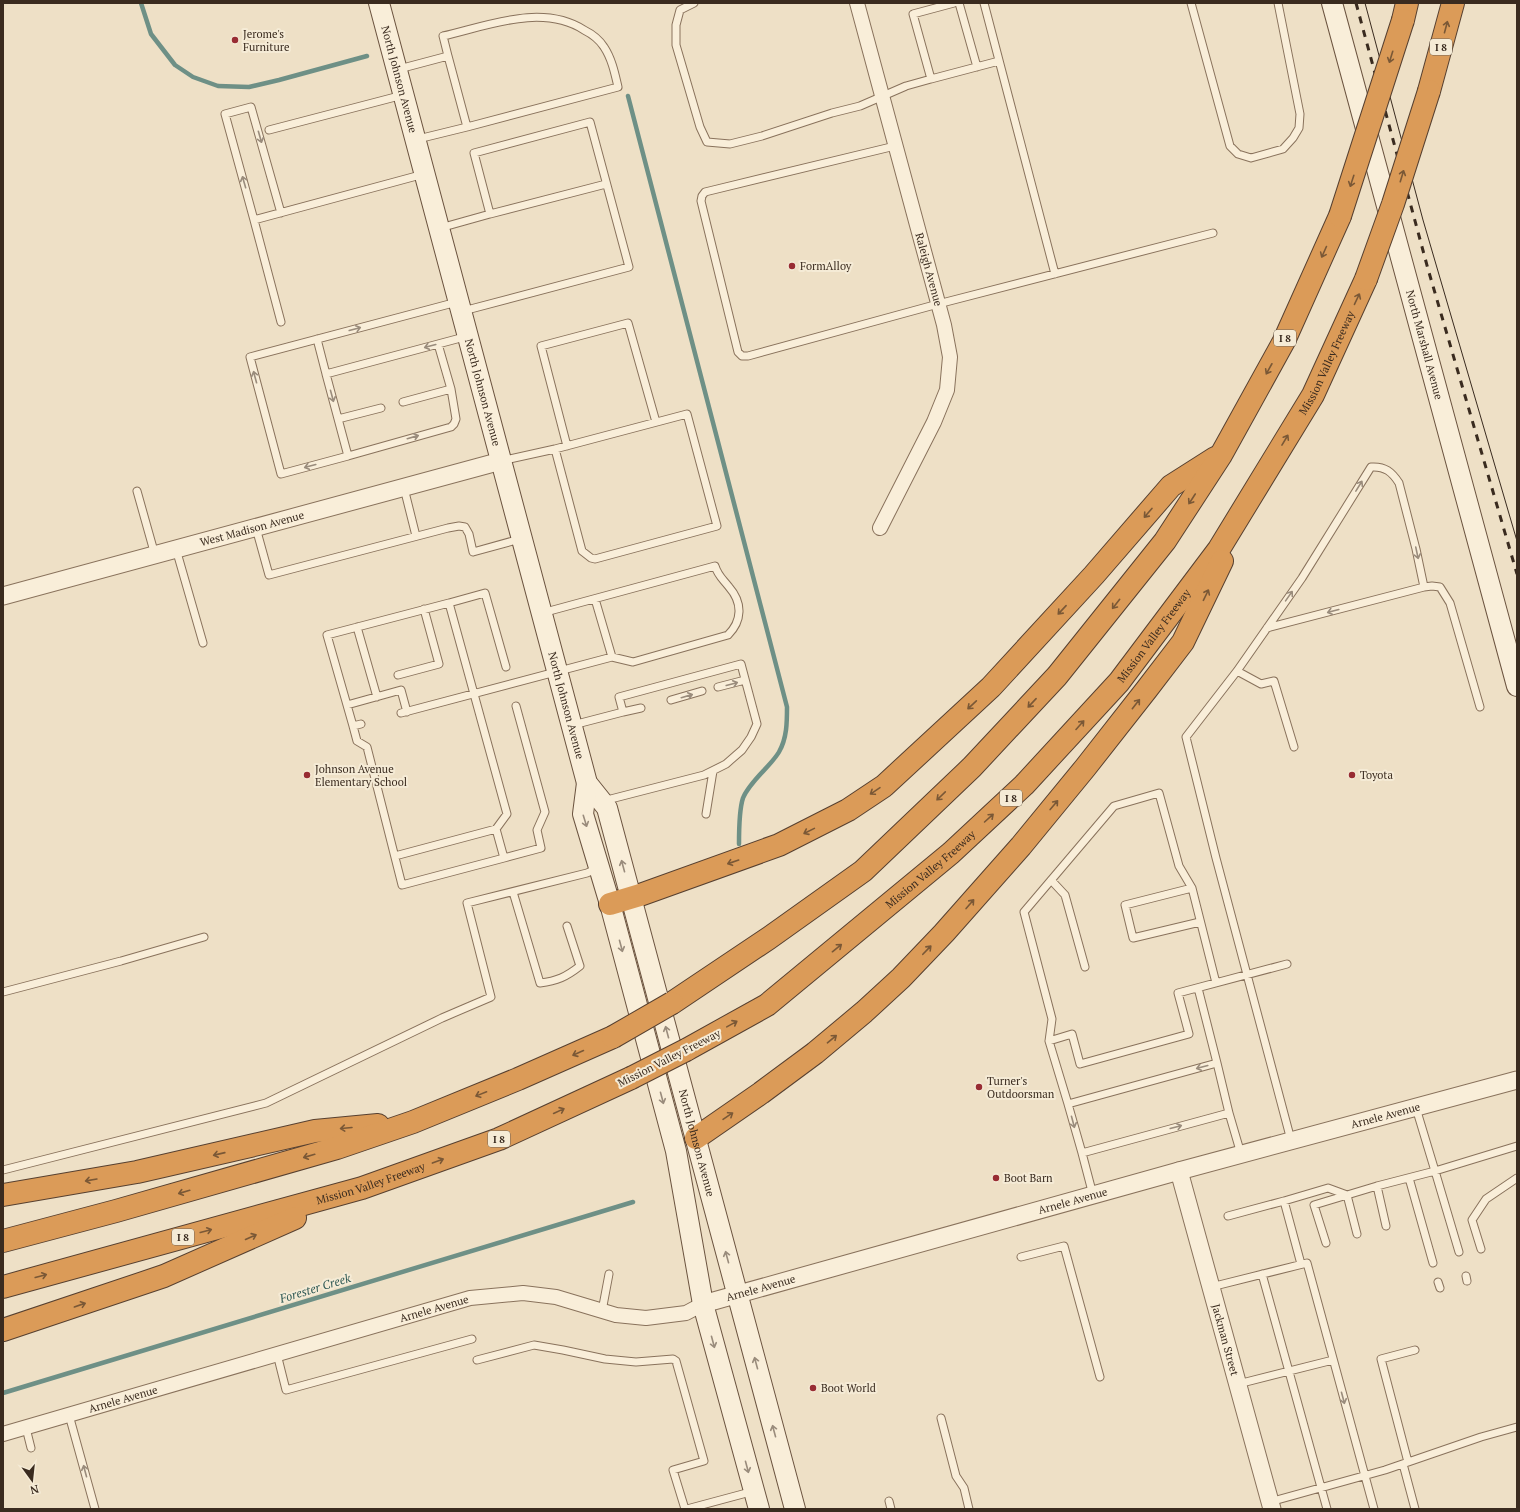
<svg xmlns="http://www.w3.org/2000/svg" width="1520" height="1512" font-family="'PT Serif',serif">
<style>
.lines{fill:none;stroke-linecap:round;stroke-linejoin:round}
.stream{stroke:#6e9086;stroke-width:4.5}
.service-casing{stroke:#89725c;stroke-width:9}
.minor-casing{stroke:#89725c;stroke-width:16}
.tertiary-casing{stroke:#89725c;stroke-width:19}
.secondary-casing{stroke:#6b533f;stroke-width:22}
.motorway-casing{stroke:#574030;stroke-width:24}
.service{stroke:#f9eed9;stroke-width:7}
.minor{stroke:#f9eed9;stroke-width:14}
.tertiary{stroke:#f9eed9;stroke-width:17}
.secondary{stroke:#f9eed9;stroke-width:20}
.motorway{stroke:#db9b58;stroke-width:22}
.tram{stroke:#3a2b1f;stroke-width:1}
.rail{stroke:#3a2b1f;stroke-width:3;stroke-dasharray:7 7;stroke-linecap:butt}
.motorway-bridge-casing{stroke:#574030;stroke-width:24;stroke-linecap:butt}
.motorway-bridge{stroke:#db9b58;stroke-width:22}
.oneway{stroke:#7a5836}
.oneway2{stroke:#9a8c7c}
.poi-dot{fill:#982c33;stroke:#f5ebd6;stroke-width:1.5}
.labels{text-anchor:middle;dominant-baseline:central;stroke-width:4;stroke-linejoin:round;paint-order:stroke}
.shield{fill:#f5ebd6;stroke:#726556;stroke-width:1}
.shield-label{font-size:10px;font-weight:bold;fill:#3a2b1f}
.poi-label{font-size:11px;fill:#3a2b1f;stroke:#f5ebd6;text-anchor:start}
.street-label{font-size:11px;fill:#3a2b1f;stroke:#f5ebd6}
.water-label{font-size:12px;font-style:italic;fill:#2f5954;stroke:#f5ebd6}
</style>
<rect width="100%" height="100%" fill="#eee0c6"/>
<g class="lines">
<path class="stream" d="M141,3L151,34L175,65L193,77L218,86L249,87L279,80L367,56
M628,96L787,707C787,722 787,738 779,752C770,767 750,781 743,798C739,810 739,832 739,844
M3,1393L633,1202"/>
<g class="service-casing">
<path id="service" d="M694,3L680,10L676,25V45L700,127L707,142L730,144L762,136L832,113L860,106L906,86L931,79L913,14L954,3
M959,3L977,67
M984,3L1055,274
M1191,3L1230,146L1238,154L1251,158L1283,149L1293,138L1299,128L1300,114L1278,3
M448,56L443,36C487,26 542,3 584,30C592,34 599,39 604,47C612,59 615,74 618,87L467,127
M399,69L448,56L467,127L418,139
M931,79L999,61
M269,130L403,95
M895,146L705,192L702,196L701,201L738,352L742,356H748L938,304L1213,233
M490,214L606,184
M254,220L225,114L251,107L281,213
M440,228L490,214L474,153L590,122L629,267L463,311
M281,322L254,220L424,174
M317,339L326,374
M438,344L451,389L456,419L454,424L451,427L348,456L326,374L468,336
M403,402L451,389
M338,419L381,408
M567,446L541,346L628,323L656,422
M348,456L281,474L250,357L457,302
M501,461L555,449L687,414L717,526L595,559L591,558L582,551L555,449
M404,488L416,536
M137,491L155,555
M256,528L269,575L448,528L459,526L465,527L469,534L473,552L520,539
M176,549L203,643
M1424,587L1432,586L1440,587L1450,603L1480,707
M595,599L612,657
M449,603L485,593L506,667
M357,627L377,697
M1267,628L1424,587L1416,549L1399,483C1392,472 1385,466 1371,467L1302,578L1237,671L1186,737L1216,858L1291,1140
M1237,671L1261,684L1274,681L1294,747
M398,675L439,664L424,609
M718,687L745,680
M671,700L702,691
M347,705L401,690L407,712
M623,712L641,708
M401,713L612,657L633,662L728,635C742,621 743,603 729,587C723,579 718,576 715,566L542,613
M573,725L623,712L619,697L741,664L757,724L751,737L742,750L726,764L704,775L603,801
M353,726L327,635L449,603L507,814L496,829L504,858L402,885L367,747L357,741L353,726L361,724
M706,814L713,771
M395,856L496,829
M504,858L541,848L537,830L545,812L516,706
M1051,880L1065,895L1085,967
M1192,888L1125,905L1133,938L1200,922
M513,892L540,983C557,981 566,977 580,966L567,926
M1198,988L1217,1063
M3,992L121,961L204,937
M1049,1041L1072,1034L1080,1064L1189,1034L1178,993L1287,964
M1068,1104L1049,1041L1052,1019L1024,912L1114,806L1159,793L1179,866L1192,888L1216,983
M1416,1108L1435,1171L1517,1146
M1229,1113L1082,1153L1068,1104L1217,1063L1229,1113L1241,1154
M1082,1153L1093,1195
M3,1170L266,1103L442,1018L491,997L467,903L587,873L598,868
M1409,1178L1433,1263
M1377,1186L1386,1226
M1284,1201L1328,1188L1347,1195L1357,1234
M1228,1216L1284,1201L1301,1264
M1326,1243L1314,1205L1377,1186L1435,1171L1459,1252
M1481,1249L1472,1220L1486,1199L1517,1178
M1021,1257L1064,1246L1100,1377
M1262,1274L1327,1509
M1466,1276L1467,1281
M1438,1282L1440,1288
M1211,1287L1307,1263L1374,1509
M602,1311L609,1274
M277,1354L286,1390L472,1339
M477,1360L534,1345L563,1350L605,1359L636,1362L673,1359L676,1361L704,1461L673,1470L685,1509
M1238,1384L1333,1360
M69,1415L95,1509
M941,1418L956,1476L964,1488L969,1509
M26,1428L31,1448
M1408,1462L1381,1359L1415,1350
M1403,1464L1415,1509
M889,1501L891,1509
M1270,1502L1385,1470L1481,1437L1517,1427
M687,1509L754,1491"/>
</g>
<g class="minor-casing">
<g id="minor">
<path id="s1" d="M857,3L944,325L950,357L947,390L934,422L880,528"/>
<path id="s2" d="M3,1434L470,1298L523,1293L556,1297L616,1315L646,1318L686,1313L703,1304"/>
</g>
</g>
<g class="tertiary-casing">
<g id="tertiary">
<path id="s3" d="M3,596L501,461"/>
<path id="s4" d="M1179,1171L1272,1509"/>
<path id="s5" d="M703,1304L1179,1171L1517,1080"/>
</g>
</g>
<g class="secondary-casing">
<g id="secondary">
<path id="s6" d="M379,3L587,783L607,808L795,1509"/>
<path id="s7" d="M1332,3L1517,686"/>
<path d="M587,783L583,814L610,904L676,1151L703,1304L759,1509"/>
</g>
</g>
<g class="motorway-casing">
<g id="motorway">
<path d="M1403,20L1407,3"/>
<path d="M1429,91L1453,3"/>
<path d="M610,904L640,895L779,845L848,810L884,786L991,687L1094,575L1171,486L1215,458"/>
<path d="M672,1003L769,938L863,871L972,767L1057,676L1165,541L1221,455L1284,341L1340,216"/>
<path id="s8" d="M686,1050L767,1005L951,853L1024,785L1119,682L1219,549L1313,395L1366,279"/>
<path d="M696,1138L761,1093L815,1053L864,1012L901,978L944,933L1021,846L1085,768L1147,689L1183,642L1222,561"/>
<path d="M3,1195L137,1172L315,1131L378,1125"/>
<path d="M3,1241L116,1211L337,1148L413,1122L518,1079L613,1037"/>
<path id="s9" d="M3,1287L362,1188L499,1139L631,1078"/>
<path d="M3,1330L164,1276L295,1218"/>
</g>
</g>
<use href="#service" class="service"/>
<use href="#minor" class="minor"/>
<use href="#tertiary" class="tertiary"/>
<use href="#secondary" class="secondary"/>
<use href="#motorway" class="motorway"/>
<path class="tram" d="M1365,3L1423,220L1517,541"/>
<path class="rail" d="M1356,3L1428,269L1517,574"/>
<g class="motorway-bridge-casing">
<path id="motorway-bridge" d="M1340,216L1403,20
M1366,279L1393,204L1429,91
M613,1037L672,1003
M631,1078L686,1050"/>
</g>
<use href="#motorway-bridge" class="motorway-bridge"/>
</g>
<defs><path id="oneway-shaft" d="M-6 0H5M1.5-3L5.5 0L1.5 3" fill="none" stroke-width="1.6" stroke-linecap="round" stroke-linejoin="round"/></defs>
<g class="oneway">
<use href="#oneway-shaft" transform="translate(1446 27) rotate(-75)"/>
<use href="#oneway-shaft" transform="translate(1391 57) rotate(107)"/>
<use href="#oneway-shaft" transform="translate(1402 176) rotate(-73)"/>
<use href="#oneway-shaft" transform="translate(1352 181) rotate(108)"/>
<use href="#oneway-shaft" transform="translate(1324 252) rotate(114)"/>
<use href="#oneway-shaft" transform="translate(1357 299) rotate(-65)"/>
<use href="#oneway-shaft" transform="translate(1269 369) rotate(119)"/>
<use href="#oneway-shaft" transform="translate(1285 440) rotate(-59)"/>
<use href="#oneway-shaft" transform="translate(1192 499) rotate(123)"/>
<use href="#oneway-shaft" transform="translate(1148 513) rotate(131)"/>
<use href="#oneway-shaft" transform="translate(1206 595) rotate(-64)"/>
<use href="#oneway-shaft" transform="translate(1116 604) rotate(128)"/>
<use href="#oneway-shaft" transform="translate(1062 610) rotate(133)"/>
<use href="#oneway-shaft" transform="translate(1032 703) rotate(133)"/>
<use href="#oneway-shaft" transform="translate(1136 704) rotate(-52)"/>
<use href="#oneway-shaft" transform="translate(972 705) rotate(137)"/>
<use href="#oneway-shaft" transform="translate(1080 725) rotate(-48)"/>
<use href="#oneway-shaft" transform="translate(875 791) rotate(146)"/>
<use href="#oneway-shaft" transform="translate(941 796) rotate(136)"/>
<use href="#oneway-shaft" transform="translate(1054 805) rotate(-50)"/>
<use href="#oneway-shaft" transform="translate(989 818) rotate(-42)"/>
<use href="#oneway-shaft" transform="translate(809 831) rotate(154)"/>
<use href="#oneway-shaft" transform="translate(733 862) rotate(161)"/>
<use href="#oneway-shaft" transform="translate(970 904) rotate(-49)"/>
<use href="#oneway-shaft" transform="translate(837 948) rotate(-39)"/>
<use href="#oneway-shaft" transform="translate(927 950) rotate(-46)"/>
<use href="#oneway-shaft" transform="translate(732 1024) rotate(-29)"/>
<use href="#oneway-shaft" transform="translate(832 1039) rotate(-40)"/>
<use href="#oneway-shaft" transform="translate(578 1053) rotate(156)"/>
<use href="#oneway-shaft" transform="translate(481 1094) rotate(158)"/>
<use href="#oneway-shaft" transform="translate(559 1111) rotate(-25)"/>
<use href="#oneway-shaft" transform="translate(728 1116) rotate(-34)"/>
<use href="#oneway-shaft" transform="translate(346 1128) rotate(175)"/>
<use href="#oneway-shaft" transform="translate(219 1154) rotate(167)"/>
<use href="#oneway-shaft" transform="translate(309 1156) rotate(164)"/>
<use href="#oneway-shaft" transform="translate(438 1161) rotate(-20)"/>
<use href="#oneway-shaft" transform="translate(91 1180) rotate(170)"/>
<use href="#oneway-shaft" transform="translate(184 1192) rotate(164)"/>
<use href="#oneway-shaft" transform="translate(206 1231) rotate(-15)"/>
<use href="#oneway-shaft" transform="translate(251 1237) rotate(-24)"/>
<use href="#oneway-shaft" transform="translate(41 1276) rotate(-15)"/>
<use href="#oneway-shaft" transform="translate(80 1305) rotate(-19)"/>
</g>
<g class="oneway2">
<use href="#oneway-shaft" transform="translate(260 137) rotate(74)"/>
<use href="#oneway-shaft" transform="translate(244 182) rotate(-106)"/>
<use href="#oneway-shaft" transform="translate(355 329) rotate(-15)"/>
<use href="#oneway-shaft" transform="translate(430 346) rotate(165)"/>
<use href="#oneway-shaft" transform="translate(255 377) rotate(-105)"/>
<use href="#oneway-shaft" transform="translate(332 396) rotate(75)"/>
<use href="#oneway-shaft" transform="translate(413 437) rotate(-16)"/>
<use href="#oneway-shaft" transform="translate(310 466) rotate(165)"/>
<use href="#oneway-shaft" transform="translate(1359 486) rotate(-58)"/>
<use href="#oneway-shaft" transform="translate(1417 553) rotate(78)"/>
<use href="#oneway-shaft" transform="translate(1289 596) rotate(-55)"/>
<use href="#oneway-shaft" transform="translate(1333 611) rotate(165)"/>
<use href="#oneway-shaft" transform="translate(732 684) rotate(-15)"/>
<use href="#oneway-shaft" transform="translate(687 696) rotate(-16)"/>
<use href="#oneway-shaft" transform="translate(585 821) rotate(73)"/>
<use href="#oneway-shaft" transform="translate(623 866) rotate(-105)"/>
<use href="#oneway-shaft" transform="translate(621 946) rotate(75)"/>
<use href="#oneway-shaft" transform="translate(667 1032) rotate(-105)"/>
<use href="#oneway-shaft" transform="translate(1202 1067) rotate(165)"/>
<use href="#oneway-shaft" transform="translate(662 1098) rotate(75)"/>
<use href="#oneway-shaft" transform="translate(1073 1122) rotate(75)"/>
<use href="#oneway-shaft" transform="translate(1176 1127) rotate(-15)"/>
<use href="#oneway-shaft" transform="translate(727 1257) rotate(-105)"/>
<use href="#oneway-shaft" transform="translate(713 1342) rotate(75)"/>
<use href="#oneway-shaft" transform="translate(756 1363) rotate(-105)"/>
<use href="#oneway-shaft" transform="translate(1343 1398) rotate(75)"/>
<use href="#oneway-shaft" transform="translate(774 1431) rotate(-105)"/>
<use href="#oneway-shaft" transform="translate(747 1467) rotate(75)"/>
<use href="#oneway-shaft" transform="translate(85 1471) rotate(-105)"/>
</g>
<g class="poi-dot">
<circle cx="235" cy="40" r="4"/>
<circle cx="792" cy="266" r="4"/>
<circle cx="307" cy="775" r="4"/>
<circle cx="1352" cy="775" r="4"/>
<circle cx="979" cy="1087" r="4"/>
<circle cx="996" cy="1178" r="4"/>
<circle cx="813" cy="1388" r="4"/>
</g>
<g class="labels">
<g class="shield">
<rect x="1430" y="39" width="22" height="16" rx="3"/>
<rect x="1274" y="330" width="22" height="16" rx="3"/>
<rect x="1000" y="790" width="22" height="16" rx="3"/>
<rect x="488" y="1131" width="22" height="16" rx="3"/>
<rect x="172" y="1229" width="22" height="16" rx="3"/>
</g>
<g class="shield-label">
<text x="1441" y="47">I 8</text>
<text x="1285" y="338">I 8</text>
<text x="1011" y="798">I 8</text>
<text x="499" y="1139">I 8</text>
<text x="183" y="1237">I 8</text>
</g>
<g class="poi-label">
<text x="243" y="34">Jerome's<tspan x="243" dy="13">Furniture</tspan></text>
<text x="800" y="266">FormAlloy</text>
<text x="315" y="769">Johnson Avenue<tspan x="315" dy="13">Elementary School</tspan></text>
<text x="1360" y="775">Toyota</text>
<text x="987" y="1081">Turner's<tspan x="987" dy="13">Outdoorsman</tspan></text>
<text x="1004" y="1178">Boot Barn</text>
<text x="821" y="1388">Boot World</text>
</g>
<g class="street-label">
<text stroke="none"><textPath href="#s6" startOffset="79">North Johnson Avenue</textPath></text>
<text stroke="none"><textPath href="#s1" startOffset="276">Raleigh Avenue</textPath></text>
<text stroke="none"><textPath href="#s7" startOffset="354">North Marshall Avenue</textPath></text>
<text stroke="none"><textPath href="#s8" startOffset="953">Mission Valley Freeway</textPath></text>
<text stroke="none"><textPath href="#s6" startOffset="403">North Johnson Avenue</textPath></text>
<text stroke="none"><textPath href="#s3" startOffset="258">West Madison Avenue</textPath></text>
<text stroke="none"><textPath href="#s8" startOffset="629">Mission Valley Freeway</textPath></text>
<text stroke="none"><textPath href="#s6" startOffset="727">North Johnson Avenue</textPath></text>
<text stroke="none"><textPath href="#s8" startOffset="305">Mission Valley Freeway</textPath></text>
<text transform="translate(669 1058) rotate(-27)">Mission Valley Freeway</text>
<text stroke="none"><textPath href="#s5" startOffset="708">Arnele Avenue</textPath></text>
<text stroke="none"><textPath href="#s6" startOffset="1186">North Johnson Avenue</textPath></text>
<text stroke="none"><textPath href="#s9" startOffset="382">Mission Valley Freeway</textPath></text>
<text stroke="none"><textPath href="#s5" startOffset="384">Arnele Avenue</textPath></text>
<text stroke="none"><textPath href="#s5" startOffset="60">Arnele Avenue</textPath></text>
<text stroke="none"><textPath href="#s2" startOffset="449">Arnele Avenue</textPath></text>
<text stroke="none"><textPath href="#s4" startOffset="175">Jackman Street</textPath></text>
<text stroke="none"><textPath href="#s2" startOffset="125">Arnele Avenue</textPath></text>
</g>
<g class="water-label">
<text transform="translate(315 1288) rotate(-17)">Forester Creek</text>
</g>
</g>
<rect width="1520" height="1512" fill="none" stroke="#3a2b1f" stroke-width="8"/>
<g transform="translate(32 1480) rotate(165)" stroke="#f5ebd6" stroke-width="3" paint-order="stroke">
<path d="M0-3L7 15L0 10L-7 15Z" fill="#3a2b1f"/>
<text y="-6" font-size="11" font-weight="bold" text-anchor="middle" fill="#3a2b1f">N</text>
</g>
</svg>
